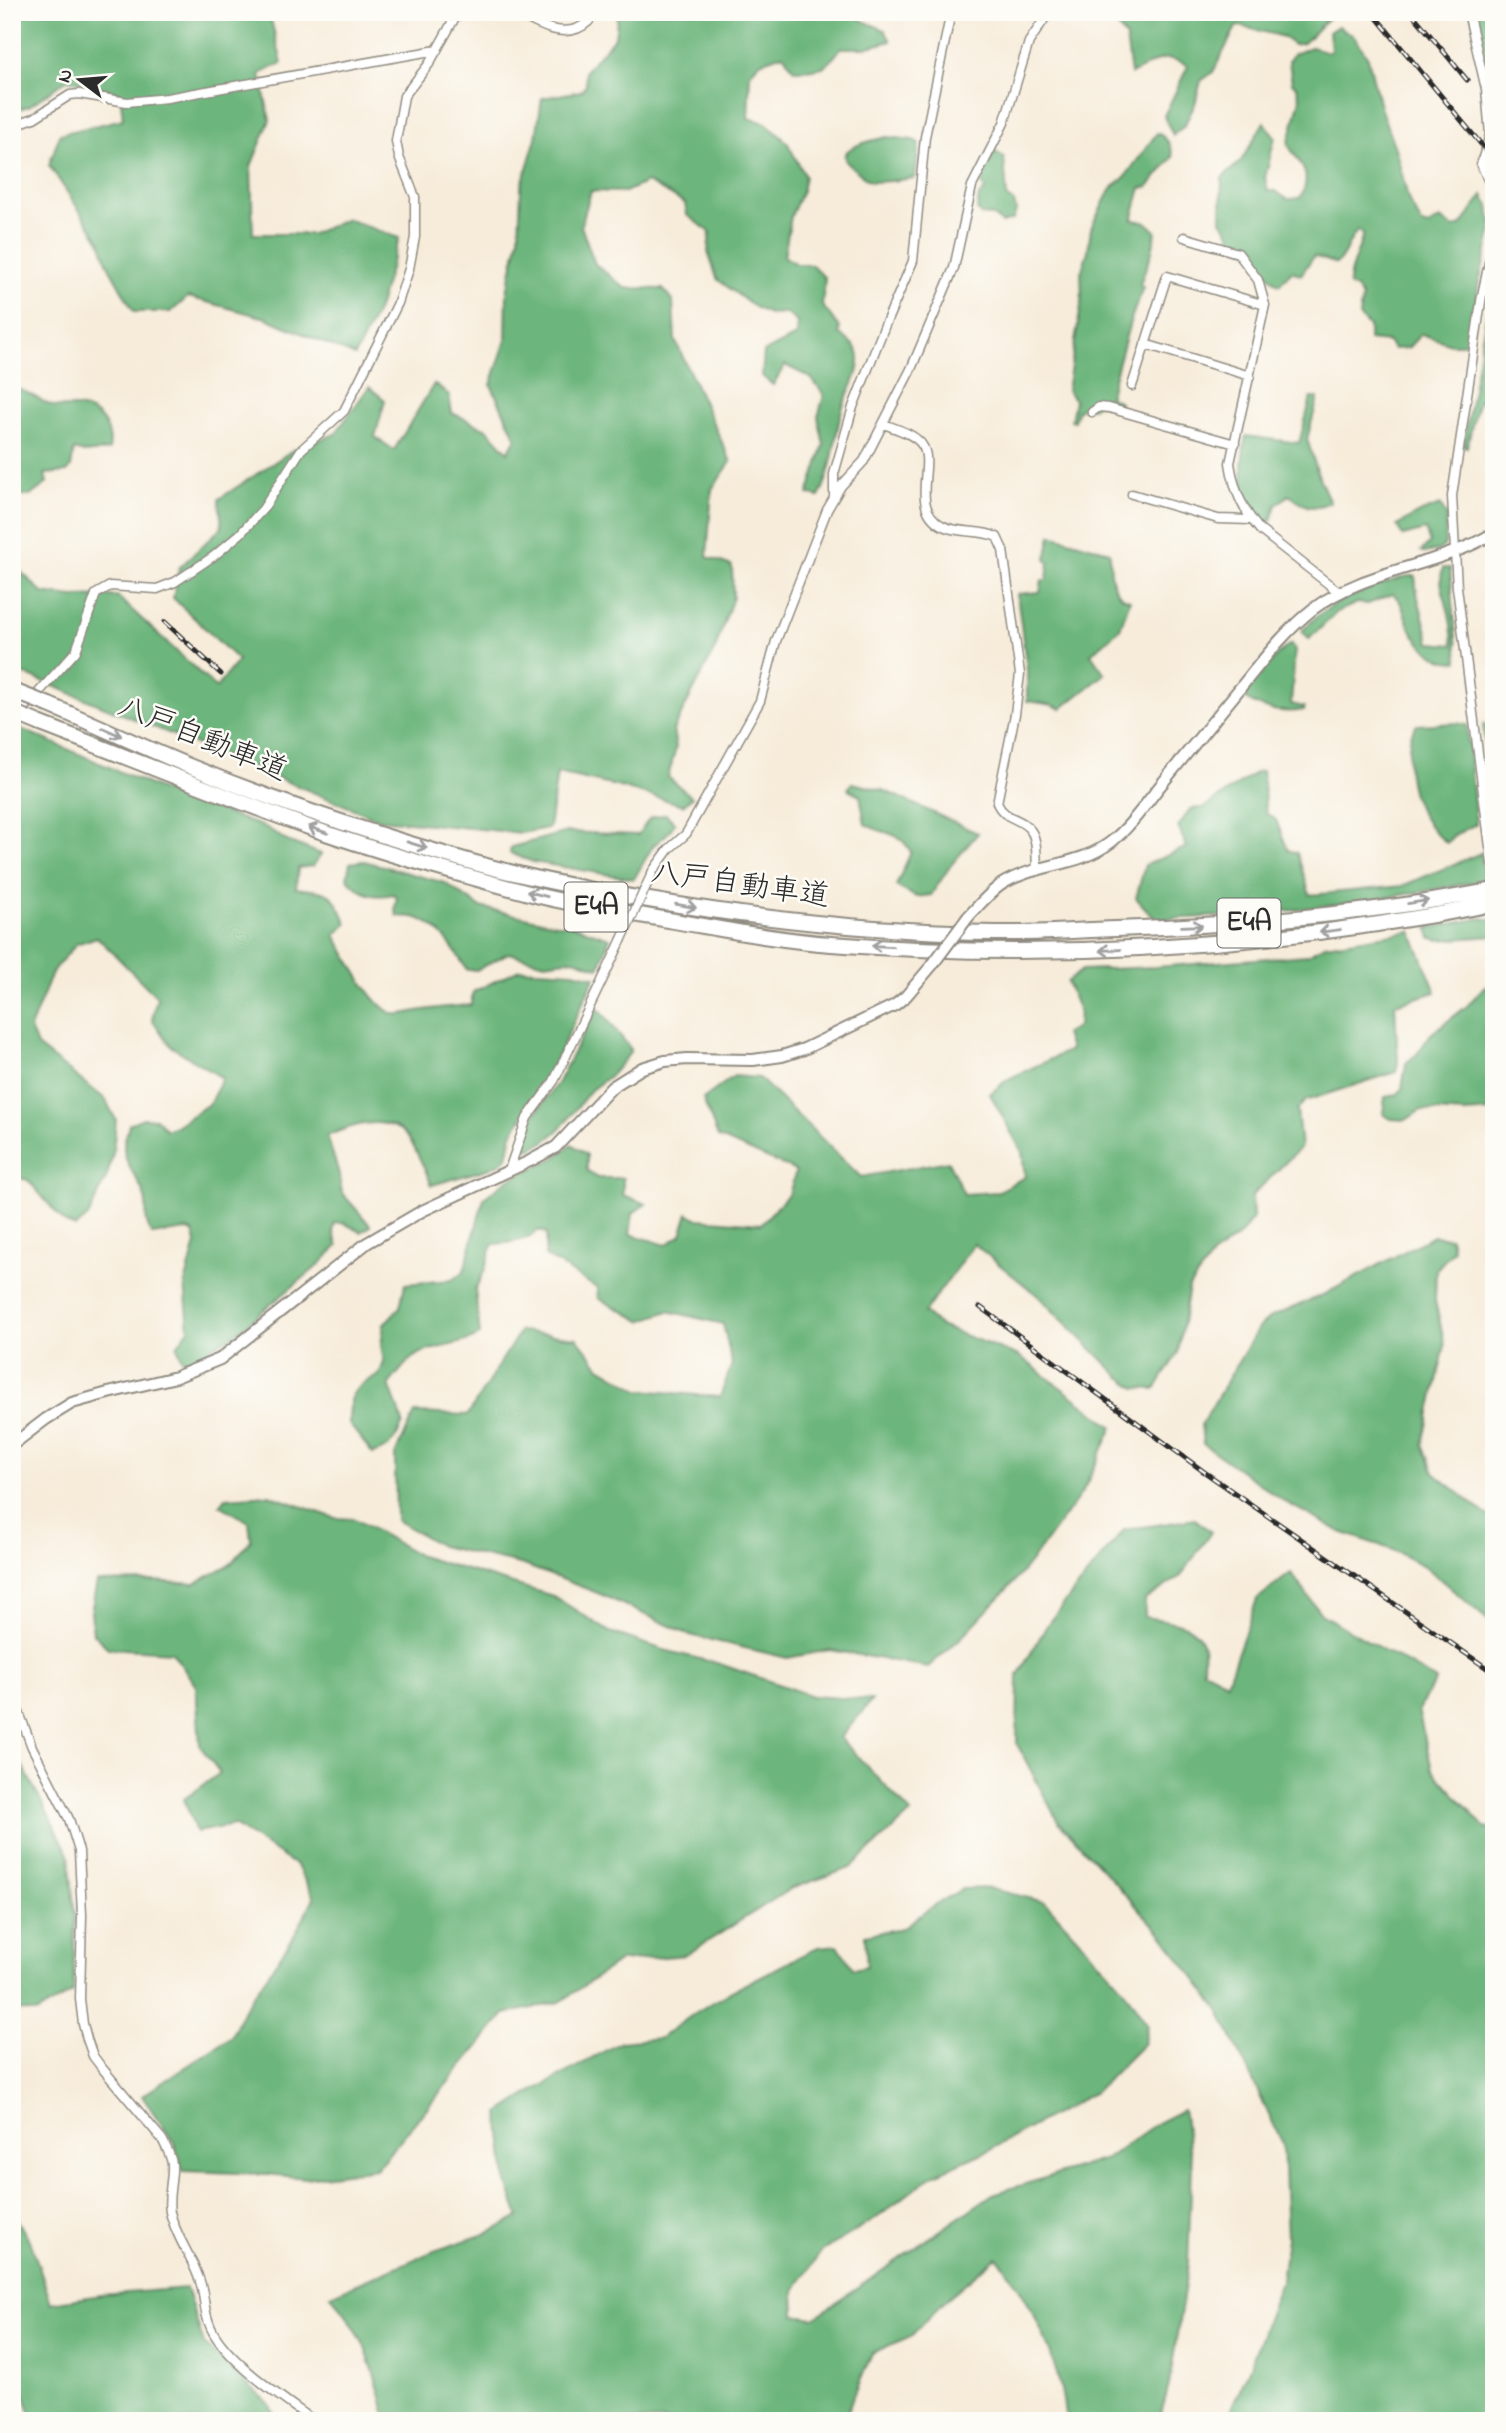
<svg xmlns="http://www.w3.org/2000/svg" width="1506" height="2433" font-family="'Indie Flower','Klee One',sans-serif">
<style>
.forest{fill:#6cb57c;stroke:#4c7054;stroke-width:2}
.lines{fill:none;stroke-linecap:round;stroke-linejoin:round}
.street-tunnel{stroke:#cec5b7;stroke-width:8;stroke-dasharray:8 4;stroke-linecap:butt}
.street-casing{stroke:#918c82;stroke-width:11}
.secondary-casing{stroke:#918c82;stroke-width:14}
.highway-casing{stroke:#918c82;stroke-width:18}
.street{stroke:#fff;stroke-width:8}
.secondary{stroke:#fff;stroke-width:10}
.highway{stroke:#fff;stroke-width:14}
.rail-casing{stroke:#2b2b2b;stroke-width:5}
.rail{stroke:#fdfcf7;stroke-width:2.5;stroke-dasharray:8;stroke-linecap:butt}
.street-bridge-casing{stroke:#918c82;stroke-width:11;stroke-linecap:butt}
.secondary-bridge-casing{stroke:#918c82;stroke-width:14;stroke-linecap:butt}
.highway-bridge-casing{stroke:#918c82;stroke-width:18;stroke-linecap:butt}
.street-bridge{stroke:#fff;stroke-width:8}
.secondary-bridge{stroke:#fff;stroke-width:10}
.highway-bridge{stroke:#fff;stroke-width:14}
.oneway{stroke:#a0a0a0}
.labels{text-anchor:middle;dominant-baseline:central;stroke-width:5;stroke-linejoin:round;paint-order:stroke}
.shield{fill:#fdfcf7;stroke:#6a6a68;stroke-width:2}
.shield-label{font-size:28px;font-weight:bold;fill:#2b2b2b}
.street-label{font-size:30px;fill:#2b2b2b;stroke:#fdfcf7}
</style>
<rect width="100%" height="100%" fill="#fdfcf7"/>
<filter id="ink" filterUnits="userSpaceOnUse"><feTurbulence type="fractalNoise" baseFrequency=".0143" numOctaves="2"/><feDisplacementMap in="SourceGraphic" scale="14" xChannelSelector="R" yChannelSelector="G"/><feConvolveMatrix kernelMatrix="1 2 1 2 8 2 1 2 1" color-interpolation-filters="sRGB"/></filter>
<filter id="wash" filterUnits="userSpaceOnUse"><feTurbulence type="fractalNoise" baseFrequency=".00686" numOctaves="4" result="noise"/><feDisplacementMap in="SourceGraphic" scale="28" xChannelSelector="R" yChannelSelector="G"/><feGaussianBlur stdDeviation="1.57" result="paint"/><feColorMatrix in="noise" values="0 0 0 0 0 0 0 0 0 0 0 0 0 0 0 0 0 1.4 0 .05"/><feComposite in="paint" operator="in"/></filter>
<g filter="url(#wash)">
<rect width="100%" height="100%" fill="#f7ecda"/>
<path class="forest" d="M12,12H269L282,63L260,74L270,120L251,166L253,234H312L347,219L399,238L378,309L355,356L266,318L188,297L171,312H134L108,265L100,241L49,165L60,134L123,119L120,93L68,79L29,106L12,111Z
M618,12H854L861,20L885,30L891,41L864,48H841C825,71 821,69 794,70L783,54L760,62L750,73L748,118L766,123L787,142L805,176L802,191L791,216L784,256L796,264L812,265L825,278L822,305L840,328L839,333C847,340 858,346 859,357C861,375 845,396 841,413C834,442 833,470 819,497L808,494L824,445L818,417L824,395L811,378L785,365L773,385L762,376L764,352L796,336L797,322L786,313L769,314L754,307L717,279L708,252L710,232L687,215L685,203L647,182L625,192L591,191L581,226L595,264L625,288L663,289L673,301L675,340L731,462L712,489L707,557L732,566L733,597L715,649L673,730L676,748L668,777L692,797L683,805L616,786L557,773L549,828L521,833L378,819L12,669V563L43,593L73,597L117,596L216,688L238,660L173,598L179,568L222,527L219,499L293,450L335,434L369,387L385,400L375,437L394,450L434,384L449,395L452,413L487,429L508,452L516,438L491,385L506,340L507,292L519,237L521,188L536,138L542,98L581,91L586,85L585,71L615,37Z
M1117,12H1329L1330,16L1304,43L1293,45L1284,37L1240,26L1236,27L1213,72L1201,81L1195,104L1184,126L1173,135L1164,116L1188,66C1162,50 1155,63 1131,74L1126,38L1111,18Z
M1471,12H1494V133L1489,89Z
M1338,26L1355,37L1368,58L1380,107L1396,151L1409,202L1422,224L1428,226L1440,219L1454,228L1461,226L1483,195L1489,205L1492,230L1478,286L1472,334L1463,344H1451L1421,334L1408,348L1393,349L1388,342L1369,340V327L1359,316L1362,298L1356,288L1349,286C1347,273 1360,249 1363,234L1358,230C1348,240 1346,257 1336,264L1314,256L1301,275L1292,271L1279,285C1258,270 1264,253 1235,246L1228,229L1221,221L1222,178L1241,161L1264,122L1275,137L1265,178L1268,191H1275L1289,200L1301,197C1313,173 1300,164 1288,145L1300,99L1297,87L1292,83L1289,61L1293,54L1311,47L1329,52L1331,49L1329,32Z
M1157,133C1168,138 1171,145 1173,157L1148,187L1141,188L1132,220L1146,222L1156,231L1152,252L1140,284L1143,287L1130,322L1109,397L1120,402L1119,405L1098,404L1092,408L1085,406L1078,410L1074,421L1071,420L1075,400L1067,390L1082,300L1081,273L1088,251L1091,228L1110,190L1125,177Z
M887,137L913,140L919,143L915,178C903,179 879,184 870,181C864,179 858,171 852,167C826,148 876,140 887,137Z
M994,151L1004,157L1007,198L1014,202L1016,211L1013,220L1002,223L993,216L981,215L977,209L979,197L985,190L981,181Z
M1494,270V383C1476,390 1472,430 1467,447L1463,446Z
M12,388C29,390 38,401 53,406C61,408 68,407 76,407C99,409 113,428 109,450L84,453L74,450L71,467L67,472L45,474L47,483L30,496L15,494L12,497Z
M1311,398H1318L1307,439L1320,480L1330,502C1309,511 1307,507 1289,495L1276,505L1271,521L1263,525C1239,497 1239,470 1246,436L1299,443Z
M1440,505L1447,516L1445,545L1439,550L1425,553L1421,551L1430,543L1425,530L1403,536L1397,526L1417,514Z
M1051,535L1110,552C1110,569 1110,596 1130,600L1120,629L1091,654L1105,674L1061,709L1053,705L1027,701V670L1017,594L1040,592L1042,580H1047L1049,562L1046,560Z
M1443,568H1450L1458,661C1436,665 1415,641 1408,623C1403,612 1403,602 1393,594L1368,604L1357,603L1337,612L1309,639L1302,631C1328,600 1370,588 1407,576H1415L1417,594L1430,643L1453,645C1452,633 1451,618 1447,606C1444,592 1438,582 1443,568Z
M1291,644L1295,650L1291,704L1304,707V710C1282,714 1259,710 1242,696L1280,652Z
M1457,723L1467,725L1476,824L1453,836L1447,843C1418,821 1405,786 1409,750C1410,740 1410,732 1417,725Z
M1483,724L1494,725V833Z
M19,728L164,791L267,828L287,841L321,854L313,866L298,868L296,888C331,892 333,891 347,924L335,935C346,953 374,1012 396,1014C403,1015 410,1012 417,1011C435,1008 452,1006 471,1005L473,992L519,969L573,972L595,977L553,1066L512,1134L507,1157L501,1163L491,1168L432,1185C426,1173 414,1143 406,1135C385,1113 350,1126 327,1136L339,1174L342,1193L371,1226L361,1232L344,1223H335L333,1231L338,1246L319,1265L230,1338L211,1347L204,1355L183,1361L177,1346L189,1329L185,1284L196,1243L193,1232L187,1230L152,1235C142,1217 149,1214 145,1198C141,1180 123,1165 124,1146C124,1139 128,1131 129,1124L143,1118L157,1119L166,1130L176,1126L210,1103L222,1078L171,1046L152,1020L157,997L97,937L76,944L53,971L30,1028L37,1046L105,1099L116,1120L113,1153L107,1176L88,1217L76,1227L65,1223L28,1180L20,1178L12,1191V735Z
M1262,771L1266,813L1276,820L1288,850L1297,853L1310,895L1402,886L1481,853L1484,880C1375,902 1265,917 1155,919L1136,898L1145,865L1187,847L1178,827L1190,809L1203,808L1257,772Z
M852,783L883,790L978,833L951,865L931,895L916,897L896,886L911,852C897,828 884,836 865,824L860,795L848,789Z
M666,814L675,823L668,833L653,846L634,879L533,862L510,853L511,847L567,832L638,835L650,818Z
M364,861L445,883L480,907L556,924H568L610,938L599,968L574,959L545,963L508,953L477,970H467C455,951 442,928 420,919C414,916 404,917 397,916L395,908L397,897L393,894C373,899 360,893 347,878L350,863Z
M1481,918L1494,920V936L1439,940L1431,938L1428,928Z
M1411,931L1436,992L1395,1004L1398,1062L1396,1072L1305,1101L1297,1110L1301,1147L1252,1196L1253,1218L1240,1235L1213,1255L1189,1287L1178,1353L1155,1389L1136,1388L1119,1376L1037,1295L974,1244L924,1313L940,1326L1019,1356L1113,1427L1083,1491L1048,1539L1014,1582L962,1637L928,1667L830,1650L787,1658L690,1635L600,1594L524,1565L441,1546L396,1520L395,1455L415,1413L468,1415L520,1331L577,1338L600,1367L639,1390L720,1397L732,1364L723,1324L668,1311L641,1321C627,1312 612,1307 598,1298L597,1288C579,1278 563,1266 545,1256L547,1234L539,1230C524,1242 511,1243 493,1244L484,1272L475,1289L480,1335C461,1346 440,1345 421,1353C408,1359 398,1373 389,1384L403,1423C396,1440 391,1448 373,1454L349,1424C350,1392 351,1389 379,1375L384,1362L381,1345L384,1324L400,1307L405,1284L452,1280L464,1271L484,1198L507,1180L555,1158L572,1144L587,1155V1170L597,1178H623V1195L646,1204L633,1213L630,1234L666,1245L681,1235L688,1213L698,1219L761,1224L789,1194L796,1171L718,1137L703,1099L734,1076L759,1078L861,1177L948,1161L964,1194L997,1192L1025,1177L1022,1152L990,1094L1008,1079L1070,1050L1065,1034L1078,1026L1079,1011L1067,982L1082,970L1155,967L1307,955L1325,945Z
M1494,984V1111L1464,1113L1421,1110L1406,1120L1391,1119L1383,1114L1385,1097L1397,1095L1402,1089L1406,1063L1417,1054L1431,1034L1467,1006L1484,987Z
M596,1009L601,1011L630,1048V1053L612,1074L591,1090L559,1130L543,1143L529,1149L523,1147L529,1122L558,1082Z
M1433,1236L1450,1238L1453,1250L1436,1270L1435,1301L1445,1345L1423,1444L1434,1473L1494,1521V1618L1489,1621L1426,1567L1393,1550L1341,1532L1285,1502L1203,1444L1201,1425L1259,1327L1273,1316L1327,1293Z
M269,1495L335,1518L355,1519L420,1556L553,1596L610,1632L664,1650L720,1664L812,1696L872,1700L840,1738L911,1813L850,1868L790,1889L686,1955L620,1961L560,2002L505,2014L376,2169L306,2178L266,2174L183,2171L174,2143L142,2096L231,2037L245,2007L293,1938L314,1898L297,1866L234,1825L196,1832L184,1799L220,1773L200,1746L196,1686L172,1652L108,1648L93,1634L91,1612L97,1582L154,1581L194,1584L231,1564L251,1540L249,1522L220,1505L226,1498Z
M1195,1519L1211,1532L1181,1576L1145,1600V1617C1166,1621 1198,1621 1203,1647C1204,1654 1203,1662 1203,1670L1227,1682L1257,1599L1291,1573L1321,1614L1436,1680L1418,1710L1432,1769L1486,1829L1494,1828V2421H1225L1247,2374L1281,2281L1287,2238L1283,2144L1220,2012L1161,1933L1057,1820L1017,1744L1018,1675L1049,1622L1124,1530Z
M12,1746L69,1854L75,1918L73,1992L36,2013L12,2009Z
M988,1888L1045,1902L1123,1988L1147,2024L1144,2043L1094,2093L989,2150L933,2175L878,2217L821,2252L794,2291L795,2315L814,2318L993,2194L1106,2159L1157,2123L1183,2110L1192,2166L1188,2265L1169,2385L1159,2421H1066C1060,2362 1034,2303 997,2257L945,2300L911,2336L872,2353L847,2412L850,2421H388C372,2370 369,2336 330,2295L434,2251L491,2232L519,2217L506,2180L499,2113L530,2093L621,2042L660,2038L698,2011L732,1991L818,1947L838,1945L853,1969L867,1966L865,1935L903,1928L933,1906L962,1889Z
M12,2210L32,2246L51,2303L101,2295L186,2288L204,2344L269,2404L277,2421H33L12,2357Z"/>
</g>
<g filter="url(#ink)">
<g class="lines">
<path class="street-tunnel" d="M1492,863L1494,875"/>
<g class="street-casing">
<path id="street" d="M515,12C538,25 567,42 589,21
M1468,12L1486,89L1490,135L1481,164L1494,193
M12,126L34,118L70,95L79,94L127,102L167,98L437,50
M1184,237L1238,253L1258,280L1265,305L1230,463C1234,490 1242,509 1260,530L1340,593
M1145,344L1250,376
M1132,386L1167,276L1265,305
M1092,412L1099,407L1109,408L1235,444
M884,424C896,429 915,434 922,445C936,464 908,508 943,526C959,534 980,529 997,537L1003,550L1020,674L1015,714L997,803C1005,821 1022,817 1031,831C1038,841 1036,859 1037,871
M1132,494L1218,519L1251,520
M834,498V474L853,407L885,325L913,261L925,137L951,12
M12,722L76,651L96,594L110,586L157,589L175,582L214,556L240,534L263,509L301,450L344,411L398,303L409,269L415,237V197L399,157L396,141L404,96L429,64L458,12
M1492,863L1457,587L1452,496L1482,295L1494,240
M653,871L669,849L686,834L760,701L776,641L827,510L841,486L864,461L911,369L954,268L972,186L1004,123L1029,42L1049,12
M509,1170L527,1118L554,1081L621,941
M12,1694L32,1747L69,1819L79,1851L82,1915L80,1999L83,2024L87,2039L93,2056L102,2068L162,2139C166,2147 171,2155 172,2164C173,2180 167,2196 170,2212C175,2235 190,2254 198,2276C205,2291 203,2308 209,2323C221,2358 283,2398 314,2421"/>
</g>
<g class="secondary-casing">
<path id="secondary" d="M968,917C979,905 989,893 1002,884C1036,863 1079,867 1111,842C1130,827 1145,805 1160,786C1187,753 1214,720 1241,687C1263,660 1285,631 1313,609C1366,569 1438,567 1494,533
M12,1445L46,1419L72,1403L108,1393L176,1377L220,1359L367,1243L422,1211L530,1161L556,1147L612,1087L642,1068L665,1061L687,1059L753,1060L782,1056L804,1049L895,1005L906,996L933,964"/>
</g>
<g class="highway-casing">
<path id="highway" d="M49,705C99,726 149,750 199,770C287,806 377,835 468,861C527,878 589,890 649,900C765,920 880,932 997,933C1037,934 1077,930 1116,929C1243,925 1369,914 1494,890
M41,724C132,759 222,796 314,829C386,854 461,875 536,895C579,906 624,912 668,920C722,929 777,940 831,944C1053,961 1275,947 1494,904"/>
</g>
<use href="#street" class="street"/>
<use href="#secondary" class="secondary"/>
<use href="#highway" class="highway"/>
<g class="rail-casing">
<path id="rail" d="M1372,12L1494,160
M1411,12L1467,80
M165,622L221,674
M980,1307L1203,1471L1494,1673"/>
</g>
<use href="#rail" class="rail"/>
<g class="street-bridge-casing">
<path id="street-bridge" d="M621,941L653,871"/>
</g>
<g class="secondary-bridge-casing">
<path id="secondary-bridge" d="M933,964L968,917"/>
</g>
<g class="highway-bridge-casing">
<path id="highway-bridge" d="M13,691L49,705
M12,712L41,724"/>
</g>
<use href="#street-bridge" class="street-bridge"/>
<use href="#secondary-bridge" class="secondary-bridge"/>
<use href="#highway-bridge" class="highway-bridge"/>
</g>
<defs><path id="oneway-shaft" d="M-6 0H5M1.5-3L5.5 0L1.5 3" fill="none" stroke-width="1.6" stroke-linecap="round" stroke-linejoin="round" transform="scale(1.75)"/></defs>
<g class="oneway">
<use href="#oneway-shaft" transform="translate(112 732) rotate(24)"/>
<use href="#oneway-shaft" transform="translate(318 830) rotate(-161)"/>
<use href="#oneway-shaft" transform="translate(417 845) rotate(17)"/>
<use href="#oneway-shaft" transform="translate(537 894) rotate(-166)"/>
<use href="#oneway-shaft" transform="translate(1418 902) rotate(-9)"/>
<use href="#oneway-shaft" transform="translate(686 906) rotate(10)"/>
<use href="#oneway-shaft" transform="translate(1192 926) rotate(-2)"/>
<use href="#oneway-shaft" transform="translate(1330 931) rotate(173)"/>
<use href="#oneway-shaft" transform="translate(882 946) rotate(-177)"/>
<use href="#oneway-shaft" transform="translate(1110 950) rotate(178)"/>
</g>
</g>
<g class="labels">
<g class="shield">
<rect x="564.5" y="882.5" width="63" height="49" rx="5"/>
<rect x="1217.5" y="898.5" width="63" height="49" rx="5"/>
</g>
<g class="shield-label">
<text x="596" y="907">E4A</text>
<text x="1249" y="923">E4A</text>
</g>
<g class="street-label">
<text transform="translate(202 740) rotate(22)">八戸自動車道</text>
<text transform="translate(740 886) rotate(8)">八戸自動車道</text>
</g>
</g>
<rect width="1506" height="2433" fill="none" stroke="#fdfcf7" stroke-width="42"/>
<g transform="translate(80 80) rotate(286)" stroke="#fdfcf7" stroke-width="5" paint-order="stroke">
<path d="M0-5L12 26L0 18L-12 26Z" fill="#2b2b2b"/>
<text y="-10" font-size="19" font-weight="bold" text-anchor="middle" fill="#2b2b2b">N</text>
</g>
</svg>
